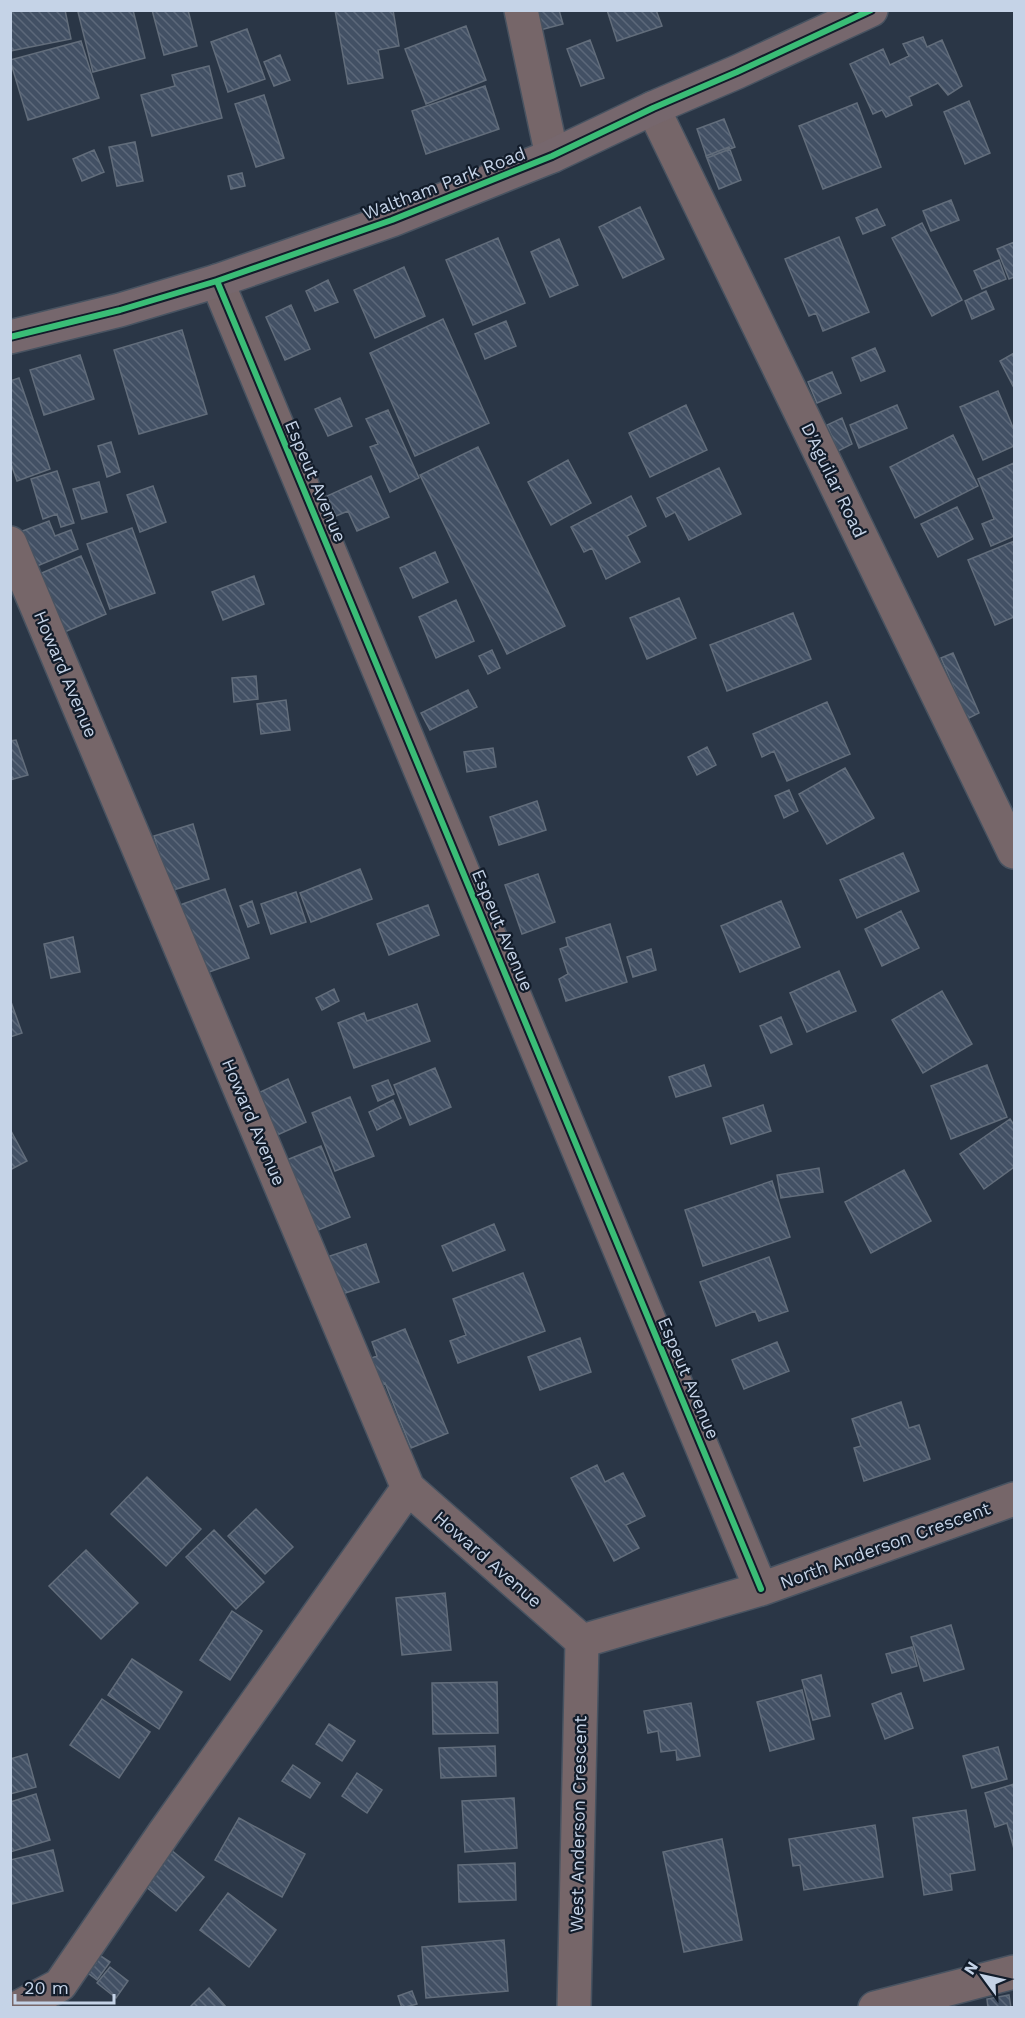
<svg xmlns="http://www.w3.org/2000/svg" width="1025" height="2018" font-family="'Work Sans',sans-serif">
<style>
.building{fill:url(#building-back-hatch);stroke:#626d7b;stroke-width:1.5}
.lines{fill:none;stroke-linecap:round;stroke-linejoin:round}
.minor-casing{stroke:#485361;stroke-width:36}
.secondary-casing{stroke:#485361;stroke-width:36}
.minor{stroke:#766669;stroke-width:33}
.secondary{stroke:#76676d;stroke-width:33}
.cycleway-casing{stroke:#121c2a;stroke-width:10}
.cycleway{stroke:#3abd76;stroke-width:6}
.labels{text-anchor:middle;dominant-baseline:central;stroke-width:4.5;stroke-linejoin:round;paint-order:stroke}
.street-label{font-size:18px;fill:#c5d3e7;stroke:#121c2a}
</style>
<defs>
<pattern id="building-back-hatch" width="6" height="6" patternUnits="userSpaceOnUse" patternTransform="scale(1.5)"><rect width="6" height="6" fill="#425064"/><path d="M-1 5l2 2M0 0l6 6M5-1l2 2" fill="none" stroke="#5c687a"/></pattern>
</defs>
<rect width="100%" height="100%" fill="#2a3646"/>
<path class="building" d="M65,10L71,39L10,51V11Z
M84,10H133L145,58L93,72L78,12Z
M152,10H188L197,46L164,55Z
M335,10H393L399,46L378,50L383,78L348,84Z
M515,10H559L563,24L521,35Z
M607,10H656L662,26L617,41Z
M466,26L486,80L426,104L405,49Z
M247,29L265,79L228,92L211,42Z
M923,37L927,47L942,40L962,86L948,95L938,83L909,97L912,105L886,117L882,110L873,114L850,64L883,49L890,65L909,56L903,44Z
M590,40L604,78L581,86L567,49Z
M81,41L99,98L28,120L10,60Z
M280,55L290,80L274,86L264,62Z
M209,66L222,118L152,136L141,95L175,86L172,75Z
M485,86L499,129L426,154L412,111Z
M264,95L284,158L256,167L235,104Z
M969,101L990,153L965,164L944,112Z
M857,103L881,167L823,189L799,126Z
M724,119L735,147L707,158L697,129Z
M135,142L143,181L117,186L109,147Z
M729,147L741,180L719,189L706,156Z
M94,150L104,172L82,181L73,159Z
M242,173L245,186L231,189L228,176Z
M951,200L959,220L931,231L923,211Z
M640,207L664,259L623,278L599,227Z
M877,209L885,225L863,234L856,218Z
M922,223L962,300L932,316L892,238Z
M839,237L869,312L823,331L816,313L809,316L785,259Z
M498,238L525,303L473,325L446,260Z
M559,239L578,285L550,297L531,252Z
M1014,242V277L1009,279L997,249Z
M999,260L1006,279L982,289L974,271Z
M404,267L425,316L375,338L354,290Z
M328,280L338,302L315,311L306,291Z
M986,291L994,309L972,319L965,301Z
M291,305L310,349L285,360L266,317Z
M443,319L489,423L415,456L370,353Z
M506,321L516,346L485,359L475,334Z
M182,330L207,414L139,434L114,350Z
M875,348L885,371L861,381L852,358Z
M1014,353V388L1000,361Z
M80,355L94,399L44,415L30,370Z
M832,372L841,393L817,403L808,382Z
M19,378L50,469L17,481L10,461V381Z
M998,391L1014,430V446L983,460L960,407Z
M340,398L352,426L328,436L315,409Z
M686,405L707,450L650,477L629,433Z
M897,405L907,428L859,448L850,425Z
M388,410L419,478L390,492L370,447L378,444L366,419Z
M842,418L852,444L838,451L827,425Z
M953,435L978,486L915,518L890,467Z
M111,442L120,472L107,477L98,446Z
M478,447L565,626L507,654L420,475Z
M568,460L591,503L551,525L528,482Z
M1014,463V536L991,546L982,524L994,519L978,479Z
M719,468L741,514L689,540L675,512L666,517L657,498Z
M57,471L74,523L61,527L57,514L43,519L31,479Z
M371,476L389,517L357,531L348,511L336,516L327,496Z
M99,482L107,512L82,519L73,489Z
M153,486L166,522L140,532L127,495Z
M631,496L646,526L627,536L640,562L606,579L592,548L584,552L571,527Z
M957,507L973,539L938,557L921,524Z
M49,521L55,536L71,530L78,549L25,571L12,535Z
M132,528L155,593L110,609L87,544Z
M1014,541V617L995,625L968,560Z
M435,552L448,582L413,598L400,568Z
M81,556L106,614L60,634L35,576Z
M254,576L264,604L223,620L212,592Z
M679,598L696,638L647,659L630,618Z
M456,600L474,641L436,658L419,617Z
M793,613L811,659L727,691L710,645Z
M492,650L500,668L488,674L479,656Z
M953,653L979,713L967,719L941,658Z
M256,676L258,699L234,702L232,678Z
M468,690L477,707L430,730L421,713Z
M286,700L290,730L261,734L257,704Z
M827,702L850,754L787,781L774,751L762,757L753,734Z
M16,740L28,775L10,780V741Z
M707,747L716,765L697,775L688,757Z
M493,748L496,767L467,772L464,752Z
M845,768L874,818L827,844L799,794Z
M789,790L798,811L784,818L775,796Z
M537,801L546,830L499,845L490,817Z
M193,824L209,879L170,891L154,836Z
M903,853L919,891L857,918L840,880Z
M360,869L372,899L311,922L300,893Z
M538,874L555,922L522,934L505,885Z
M225,889L249,958L192,978L177,906Z
M296,892L306,922L271,934L261,904Z
M252,901L259,923L248,927L240,906Z
M781,901L800,947L740,972L721,926Z
M428,905L439,935L389,955L377,924Z
M901,911L919,948L882,966L865,929Z
M610,924L627,982L566,1001L559,979L568,974L560,949L568,946L566,938Z
M73,937L80,972L51,978L44,944Z
M651,949L656,970L633,977L627,957Z
M839,971L856,1011L807,1032L790,993Z
M334,989L339,1001L322,1010L316,998Z
M942,991L972,1044L923,1073L892,1020Z
M10,999L22,1033L10,1037Z
M417,1004L430,1041L354,1068L338,1023L364,1013L367,1021Z
M781,1017L792,1044L771,1053L760,1026Z
M704,1065L711,1086L676,1097L669,1077Z
M987,1065L1007,1117L951,1139L931,1086Z
M435,1068L451,1107L410,1125L394,1085Z
M288,1079L306,1122L275,1136L256,1094Z
M388,1080L394,1094L378,1101L372,1086Z
M350,1097L374,1156L335,1171L312,1113Z
M393,1100L401,1118L377,1130L369,1112Z
M763,1105L771,1131L731,1144L723,1118Z
M1010,1119L1014,1125V1167L984,1189L960,1154Z
M10,1129L27,1161L10,1170Z
M321,1146L350,1217L306,1235L277,1164Z
M819,1168L823,1192L781,1198L777,1175Z
M904,1170L931,1221L871,1253L845,1202Z
M772,1181L790,1237L703,1266L685,1210Z
M494,1224L505,1250L453,1271L442,1246Z
M366,1244L379,1282L333,1297L321,1259Z
M769,1257L788,1311L759,1321L755,1311L716,1326L700,1282Z
M523,1273L545,1331L458,1363L450,1341L466,1335L453,1299Z
M405,1329L448,1433L411,1448L385,1383L371,1389L361,1362L377,1356L372,1342Z
M580,1338L591,1372L540,1390L528,1357Z
M777,1342L789,1371L744,1389L732,1360Z
M901,1402L909,1428L919,1425L930,1459L864,1481L854,1448L861,1446L852,1419Z
M597,1465L605,1482L623,1473L645,1516L626,1525L639,1548L614,1561L571,1478Z
M147,1477L201,1529L166,1566L111,1514Z
M256,1509L293,1547L265,1574L228,1536Z
M214,1530L264,1582L236,1609L186,1557Z
M86,1550L138,1603L101,1639L49,1586Z
M445,1593L451,1650L402,1655L396,1598Z
M232,1611L262,1631L230,1680L200,1660Z
M951,1625L964,1669L924,1681L911,1637Z
M912,1647L917,1666L892,1673L886,1654Z
M132,1659L182,1692L159,1729L108,1695Z
M821,1675L830,1716L813,1720L802,1680Z
M497,1682L498,1733L433,1734L432,1683Z
M802,1690L814,1739L770,1751L757,1702Z
M901,1693L913,1728L885,1739L872,1704Z
M102,1699L150,1732L119,1778L70,1745Z
M691,1703L700,1756L677,1760L676,1750L661,1752L658,1731L648,1733L644,1711Z
M329,1724L355,1741L342,1761L316,1744Z
M495,1746L496,1776L441,1778L439,1748Z
M998,1747L1007,1779L972,1788L963,1756Z
M27,1754L36,1787L10,1794V1759Z
M293,1765L320,1783L310,1798L282,1781Z
M357,1773L382,1790L367,1813L342,1796Z
M1014,1784V1849L1007,1823L995,1827L985,1793Z
M36,1794L50,1840L10,1852V1802Z
M514,1798L517,1848L465,1852L462,1801Z
M966,1810L975,1870L950,1874L952,1890L924,1895L913,1818Z
M239,1818L305,1854L282,1897L215,1860Z
M875,1825L883,1877L804,1890L800,1865L793,1866L789,1839Z
M153,1835L204,1877L176,1911L125,1870Z
M722,1839L742,1940L684,1952L663,1852Z
M53,1850L63,1891L12,1904L10,1896V1860Z
M515,1863L516,1900L459,1902L458,1865Z
M228,1893L276,1930L249,1967L200,1930Z
M504,1940L508,1991L426,1998L422,1947Z
M96,1953L110,1962L97,1980L88,1973L96,1963L91,1959Z
M110,1967L128,1981L116,1998L97,1983Z
M209,1988L227,2008H189Z
M412,1991L417,2004L402,2008L398,1996Z
M1009,1995L1011,2008H988L987,1999Z"/>
<g class="lines">
<g class="minor-casing">
<path id="minor" d="M521,10L552,156
M653,108L1014,852
M217,281L761,1589
M10,543L408,1488L582,1641
M582,1641L761,1589L1014,1499
M17,2008L60,1985L164,1833L408,1488
M574,2008L582,1641
M875,2008L1014,1972"/>
</g>
<g class="secondary-casing">
<path id="secondary" d="M10,337L120,310L217,281L392,220L552,156L653,108L737,72L871,10"/>
</g>
<use href="#minor" class="minor"/>
<use href="#secondary" class="secondary"/>
<g class="cycleway-casing">
<path id="cycleway" d="M217,281L761,1589
M10,337L120,310L217,281L392,220L552,156L653,108L737,72L871,10"/>
</g>
<use href="#cycleway" class="cycleway"/>
</g>
<g class="labels">
<g class="street-label">
<text transform="translate(444 183) rotate(-21)">Waltham Park Road</text>
<text transform="translate(834 480) rotate(64)">D'Aguilar Road</text>
<text transform="translate(316 481) rotate(67)">Espeut Avenue</text>
<text transform="translate(66 674) rotate(67)">Howard Avenue</text>
<text transform="translate(503 930) rotate(67)">Espeut Avenue</text>
<text transform="translate(254 1122) rotate(67)">Howard Avenue</text>
<text transform="translate(689 1378) rotate(67)">Espeut Avenue</text>
<text transform="translate(885 1545) rotate(-20)">North Anderson Crescent</text>
<text transform="translate(488 1559) rotate(41)">Howard Avenue</text>
<text transform="translate(578 1824) rotate(-89)">West Anderson Crescent</text>
</g>
</g>
<rect width="1025" height="2018" fill="none" stroke="#c5d3e7" stroke-width="24"/>
<g transform="translate(983 1976) rotate(303)" stroke="#121c2a" stroke-width="4.5" paint-order="stroke">
<path d="M0-4.5L10 22L0 15L-10 22Z" fill="#c5d3e7"/>
<text y="-9" font-size="16" font-weight="bold" text-anchor="middle" fill="#c5d3e7">N</text>
</g>
<path d="M15 1994v9h99v-9" fill="none" stroke="#c5d3e7" stroke-width="3"/>
<text x="24" y="1994" font-size="18" fill="#c5d3e7" stroke="#121c2a" stroke-width="4.5" paint-order="stroke">20 m</text>
</svg>
